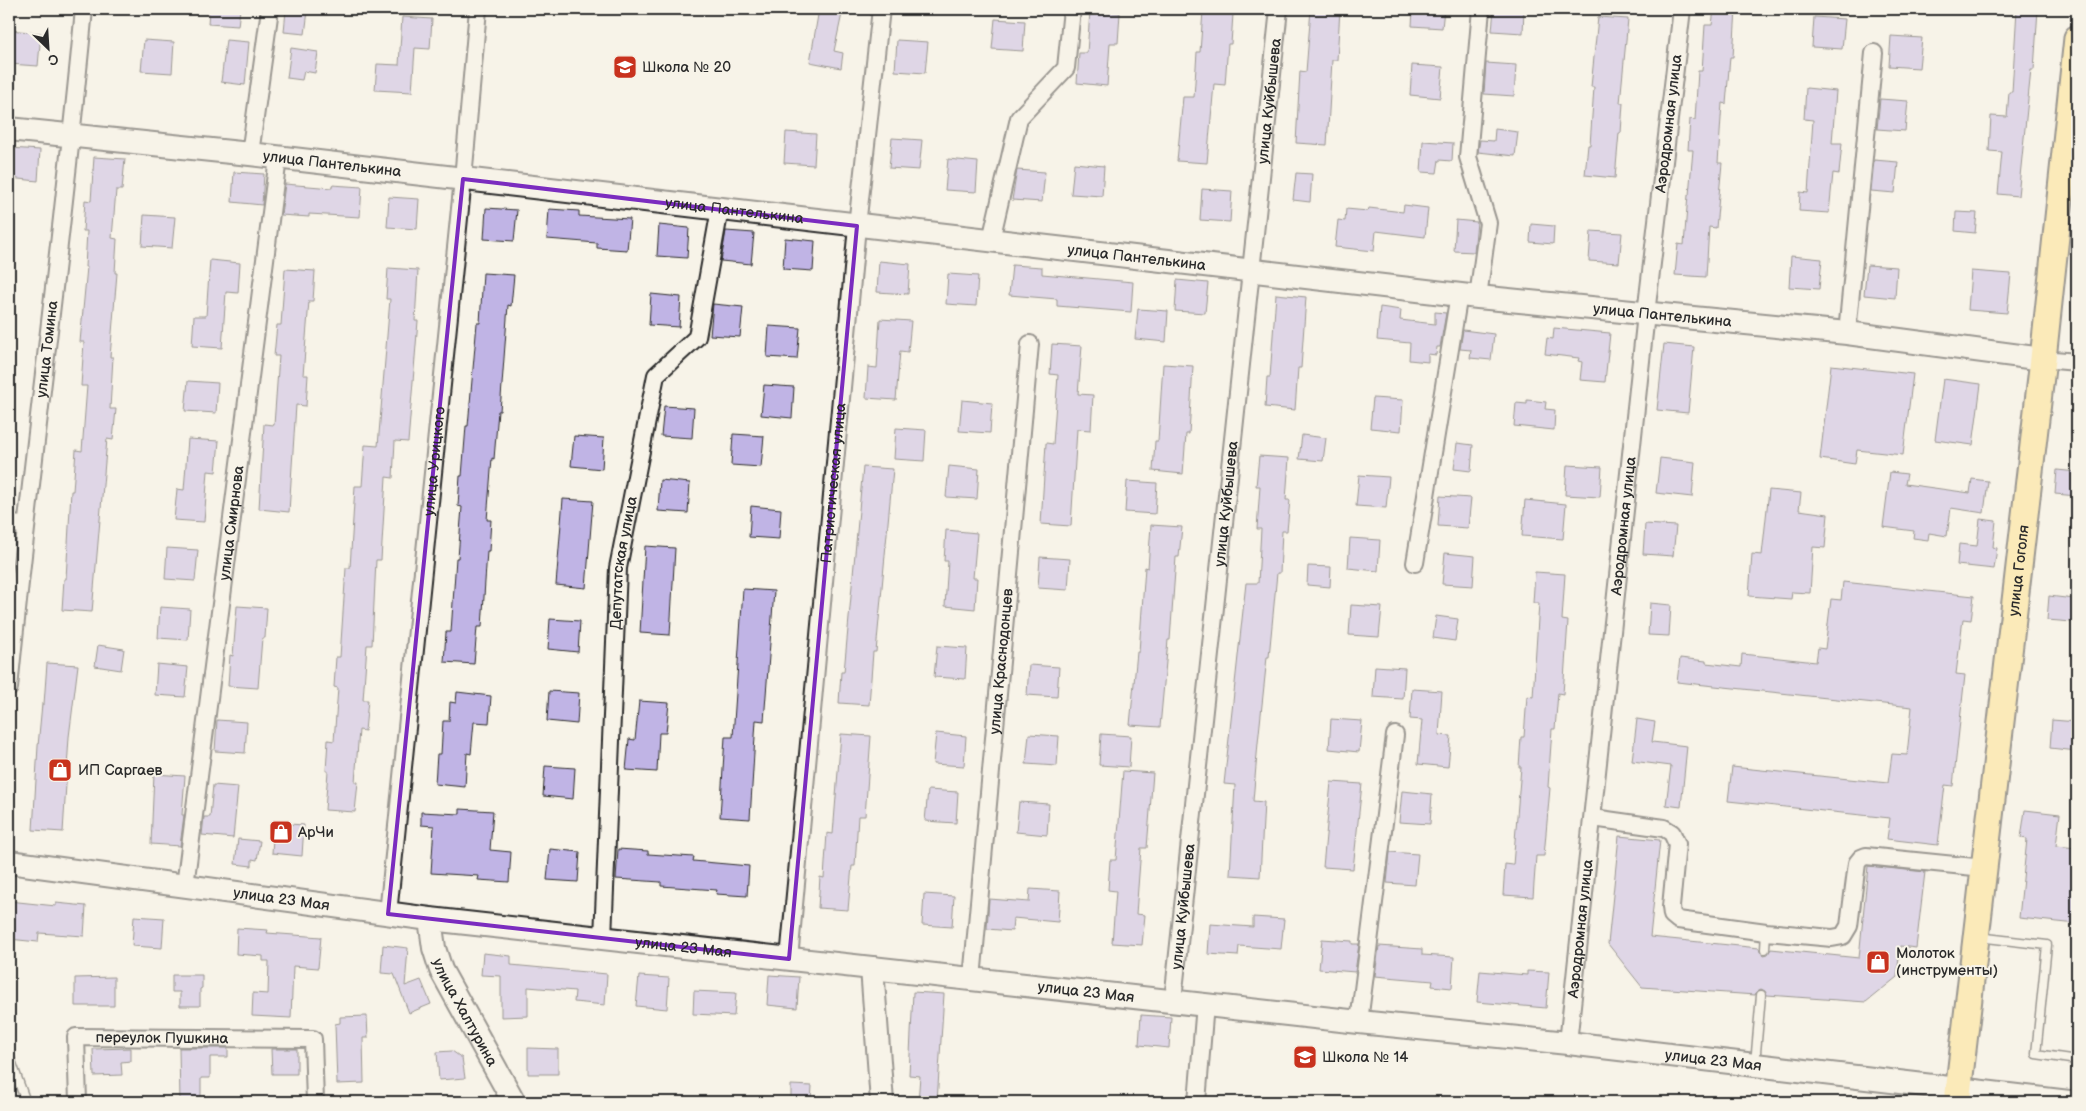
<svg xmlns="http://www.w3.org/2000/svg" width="2086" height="1111" font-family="'Balsamiq Sans',sans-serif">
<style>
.building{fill:#c0b4e5;stroke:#2b2b2b}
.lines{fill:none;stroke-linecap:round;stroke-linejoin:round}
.lane-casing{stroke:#2b2b2b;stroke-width:11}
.street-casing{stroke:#2b2b2b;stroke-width:20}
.secondary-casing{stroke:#2b2b2b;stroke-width:26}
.primary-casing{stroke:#2b2b2b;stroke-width:29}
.lane{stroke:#f7f3e8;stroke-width:8}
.street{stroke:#f7f3e8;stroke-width:16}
.secondary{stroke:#f7f3e8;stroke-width:22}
.primary{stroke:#fedf80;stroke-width:25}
.marked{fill:none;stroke:#7b2cbf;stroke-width:4;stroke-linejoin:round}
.labels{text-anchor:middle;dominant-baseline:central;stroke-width:4;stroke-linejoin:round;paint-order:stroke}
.poi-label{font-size:15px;fill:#2b2b2b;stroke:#f7f3e8;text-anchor:start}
.street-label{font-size:15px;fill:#2b2b2b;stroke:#f7f3e8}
</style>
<rect width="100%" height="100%" fill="#f7f3e8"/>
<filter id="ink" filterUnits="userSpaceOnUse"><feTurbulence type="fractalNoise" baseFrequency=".02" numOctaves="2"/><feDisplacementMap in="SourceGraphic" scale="10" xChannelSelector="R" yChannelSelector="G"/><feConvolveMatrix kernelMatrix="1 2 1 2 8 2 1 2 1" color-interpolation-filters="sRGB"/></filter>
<g filter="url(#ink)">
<path class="building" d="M209,9H240L238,26L208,24Z
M819,9H843L834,51L843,53L841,68L810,62Z
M1311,9H1340L1337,60H1332L1327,145L1296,143L1300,71L1306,72Z
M1413,9H1444L1442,28L1412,26Z
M1494,9H1524L1523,33L1492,31Z
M1714,9H1736L1733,57H1730L1726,104L1722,103L1718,163H1722L1716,228L1709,227L1706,277L1675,275L1678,244L1684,245L1688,195H1689L1693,150H1688L1690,119L1695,120L1698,71H1702L1705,25H1712Z
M2017,9H2038L2034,70H2031L2018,196L1998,194L2002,152L1989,151L1991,116L2007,117L2009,92H2012Z
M286,10L308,11L305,34L284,32Z
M1090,11L1120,13L1118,43H1110L1107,86L1077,83L1079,53H1087Z
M1203,11L1233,14L1231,44H1228L1225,85L1214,84L1207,163L1177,161L1183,97H1194L1197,52H1200Z
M402,17L432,19L430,49L415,48L412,92L375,90L377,64L399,65Z
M1598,17L1628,19L1620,103H1623L1621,133H1619L1615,178L1585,175L1588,145H1590L1594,87H1591Z
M1814,17L1845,19L1842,49L1812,47Z
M995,19L1025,21L1023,51L992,49Z
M9,30L41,33L38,66L9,64Z
M1891,36L1922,38L1919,68L1889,66Z
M144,40L174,42L172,73L141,71Z
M226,40L249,42L245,85L221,82Z
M897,40L928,42L925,73L895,71Z
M291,48L318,52L315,73L304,71L302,80L287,78Z
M1486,63L1516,65L1514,96L1484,94Z
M1412,65L1443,67L1440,98L1410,95Z
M1806,88L1836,91L1832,143H1842L1839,174L1833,173L1829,213L1799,211L1800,192L1808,193L1813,120L1804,119Z
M1880,99L1908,101L1905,131L1877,129Z
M1495,129L1518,132L1515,156L1478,152L1480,140L1494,141Z
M786,132L816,134L814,165L784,163Z
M892,138L922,140L919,170L889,168Z
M1423,141L1453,143L1452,161L1439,160L1437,173L1421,172Z
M10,148L40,150L38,181L9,178Z
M94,157L125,159L122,190H116L112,238L117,239L115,273H117L110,357H113L110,409H116L113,440L107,439L92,612L62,610L64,579H66L71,491H73L76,450L82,451L87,386H81L84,342H80L87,267H85L87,231H83L85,200L91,201Z
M948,159L978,162L976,192L945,190Z
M1874,160L1898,162L1895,193L1871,191Z
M1074,163L1104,166L1102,196L1071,194Z
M1017,170L1045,172L1042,202L1012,200Z
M234,172L264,174L262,205L232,202Z
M1296,173L1312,174L1310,202L1293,200Z
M285,184L332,188V185L362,187L360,217L309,214V217L281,215Z
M1202,189L1232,191L1230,222L1200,220Z
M389,197L419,199L417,229L387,227Z
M1404,205L1428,208L1425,237L1376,231L1374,251L1335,247L1338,220L1345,221L1346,209L1368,211L1369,208L1403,212Z
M486,208L517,210L514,241L484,239Z
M549,209L579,211V216L630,219L627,250L597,248V243L547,239Z
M1956,212L1977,213L1975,233L1955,231Z
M144,215L175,217L172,248L142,246Z
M1456,220L1477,222L1474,252L1454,251Z
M1531,224L1554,226L1553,244L1530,242Z
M659,225L689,228L687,258L657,256Z
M726,231L754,233L751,264L721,261Z
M1591,231L1622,233L1619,263L1589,261Z
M785,238L815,241L813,271L783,269Z
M1791,256L1822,259L1819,289L1789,287Z
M210,260L240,263L238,293L226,292L222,348L192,346L194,316H206Z
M879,261L910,264L908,294L877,292Z
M1012,265L1042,267V274L1133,282L1131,312L1057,306V299L1009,295Z
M1867,265L1897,267L1895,298L1864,295Z
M388,268L418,270L415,321H418L408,442L395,441L393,478L386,477L381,560H376L372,645H367L363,700H368L365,731L359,730L355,782H358L355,812L325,810L328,771H326L328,740L334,741L338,688L334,687L336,657H340L346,568H350L355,486H362L365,445L378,446L390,299H386Z
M285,269L315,271L313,301H309L303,375H308L306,406L296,405L289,512L259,509L264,424L274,425L279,356H274L277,325H281Z
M1971,271L2011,274L2007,313L1968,310Z
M483,273L514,275L511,306L508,305L500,411H498L494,459L492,458L487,520H491L489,551H487L482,627H477L474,664L444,662L446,632H451L456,558H458L462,507L458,506L460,476H462L466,426H468L477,323H480Z
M948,274L978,276L976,306L946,304Z
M1177,280L1208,283L1205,313L1175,311Z
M651,294L681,297L679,327L649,325Z
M1276,294L1306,297L1301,368H1298L1295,410L1265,407L1267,377H1270Z
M713,304L743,307L740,337L710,335Z
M1380,307L1401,310L1400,320L1435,324V312L1446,313L1440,347H1437L1436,355L1428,354V362L1409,360L1410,343L1377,340Z
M1138,309L1168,311L1166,342L1135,339Z
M880,319L911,321L908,352L900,351L896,400L866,398L868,367L877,368Z
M769,326L800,328L797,359L767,357Z
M1554,328L1610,333L1605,382L1580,380L1582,362L1578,361L1579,358L1545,354L1547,338L1553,339Z
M1463,330L1494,334L1491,360L1470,358L1471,350L1460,349Z
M1052,344L1082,346L1078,394L1093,395L1091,430L1077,429L1071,526L1041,524L1046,443L1053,444L1058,375L1050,374Z
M1664,344L1694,347L1688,413L1657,410Z
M1163,364L1193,366L1189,434H1186L1183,474L1153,471L1155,441H1158Z
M1831,365L1913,374L1903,455L1857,450L1855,464L1820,459Z
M1943,379L1981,384L1973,445L1935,440Z
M188,381L218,383L216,413L185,411Z
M764,385L794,387L792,418L761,415Z
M1373,398L1403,400L1401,431L1370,428Z
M962,400L992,403L990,433L959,431Z
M1527,400L1546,402L1545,409L1555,410L1554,430L1514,426L1516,403L1527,404Z
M664,406L694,408L692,438L661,436Z
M896,428L926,430L924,461L894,459Z
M733,434L764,436L761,467L731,465Z
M1302,435L1326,438L1323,461L1299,459Z
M574,436L604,438L602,469L571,466Z
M188,439L219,441L216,472L208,471L204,522L174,520L177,489L184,490Z
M1457,443L1473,445L1471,471L1454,469Z
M1259,456L1289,458L1286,500H1290L1287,531H1282L1280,573H1277L1269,657H1267L1258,743L1253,801L1264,802L1260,877L1230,875L1235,785L1224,784L1246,583H1258L1261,529H1257L1260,486H1256Z
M1660,458L1695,462L1692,497L1656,493Z
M1567,465L1602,467L1600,497L1565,495Z
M949,466L979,469L977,499L946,497Z
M863,467L893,469L876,652H873L869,705L839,703L841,672H844Z
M2057,470L2077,472V496L2055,494Z
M1890,472L1907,474L1905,484L1970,493L1972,479L1988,481L1984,513L1951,508L1947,536L1929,533L1928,540L1913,538L1914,531L1883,527Z
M1359,475L1389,477L1386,508L1356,506Z
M660,480L690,483L688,513L658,511Z
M1127,481L1157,483L1155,514L1125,512Z
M1769,490L1801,493L1799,510L1828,514L1825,548L1813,547L1810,593L1792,592L1791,599L1749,596L1752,554L1762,555Z
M1440,496L1471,498L1468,528L1438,526Z
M563,499L593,501L586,588L556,585Z
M1525,500L1566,504L1563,539L1522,536Z
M751,506L781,509L779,539L749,537Z
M1980,519L1996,521L1993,547L1997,548L1994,569L1957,565L1959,544L1977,546Z
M1645,524L1676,526L1673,556L1643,554Z
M1151,525L1182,527L1179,557H1176L1170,640H1168L1160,727L1130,725L1137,652H1139L1145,567L1148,568Z
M946,530L977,533L973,578H977L975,609L945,606L948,561H944Z
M1350,538L1380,540L1378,571L1348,568Z
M645,546L675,548L670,635L640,633Z
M167,548L198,550L195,581L165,579Z
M1445,553L1475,556L1473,586L1442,584Z
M1040,557L1070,559L1068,590L1038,588Z
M1308,566L1331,567L1330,587L1307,585Z
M1535,572L1565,574L1562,620L1568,621L1563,694L1558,693L1555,729H1552L1548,787L1550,788L1544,856H1536L1533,897L1503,895L1505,864L1513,865L1521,767H1519L1521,737H1524L1527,696L1533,697L1539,603H1533Z
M1843,582L1974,596L1971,620L1963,619L1956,674L1965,675L1953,786L1945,785L1938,845L1887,839L1890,818L1728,801L1732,767L1888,783L1892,754L1907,755L1912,707L1677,682L1680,658L1706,661V663L1741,667L1742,654L1816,662L1818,648L1825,649L1831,599L1841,600Z
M743,589L774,591L764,721L756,720L750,819L720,817L725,737H733Z
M2049,596L2074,599L2072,622L2047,620Z
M1650,603L1671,605L1669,636L1648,635Z
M1351,605L1382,607L1379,637L1349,635Z
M237,606L267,608L265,638H262L258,688L228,686L230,655L233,656Z
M160,607L190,609L188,640L158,638Z
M1436,616L1458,619L1455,641L1433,638Z
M550,619L580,621L578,652L548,649Z
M98,645L124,649L121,670L95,666Z
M937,646L967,648L965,679L934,677Z
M47,663L78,665L69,737L63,832L33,830L38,746L42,704H44Z
M157,664L188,667L185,697L155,695Z
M1029,665L1059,667L1057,697L1027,695Z
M1375,666L1405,668L1403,699L1373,697Z
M1412,689L1442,691L1439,735L1451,736L1448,767L1418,764L1422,720L1410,719Z
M549,691L579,693L577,724L547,721Z
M457,692L491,696L489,723L474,722L471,754L467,753L465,787L435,784L437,754H441L443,721H449L450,702L456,703Z
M639,701L669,703L666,733H659L657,772L626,770L629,739L635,740Z
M1331,719L1362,721L1359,752L1329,749Z
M1637,719L1655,722L1652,742L1687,746L1681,807L1666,805L1671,766L1632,761Z
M217,720L247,722L245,753L215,751Z
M2052,720L2077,722V751L2050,748Z
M936,733L966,736L964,766L933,764Z
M841,734L871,736L865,816H858L855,866H852L848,910L818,908L820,877L824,878L827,833L833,834Z
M1029,734L1059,736L1057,766L1026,764Z
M1101,734L1131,736L1129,767L1099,765Z
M545,766L575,768L573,799L543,796Z
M1123,771L1153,773L1147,848H1141L1136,914L1145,915L1142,945L1112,943L1116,891L1108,890L1110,860H1116Z
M154,774L185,776L182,815H184L180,846L151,844Z
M1331,782L1362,784L1353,869L1323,867Z
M213,785L238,787L233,838L202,835L204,817H210Z
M928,790L958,792L956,823L925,821Z
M1402,791L1432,794L1430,824L1399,822Z
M1019,802L1049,804L1047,835L1016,832Z
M460,809L493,811L490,850L511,852L509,882L478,880L479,876L431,873L434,826L421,825V812L460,814Z
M2025,810L2060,814L2056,846L2077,848V924L2019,918L2027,839L2021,838Z
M274,823L304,825L302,856L272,853Z
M1619,836L1660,840L1650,937L1759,948L1760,952L1764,955L1768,954L1771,949L1859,958L1868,866L1925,872L1916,948L1900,946L1897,977L1866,1002L1767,995L1765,991L1761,989L1757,991L1755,995L1642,987L1608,944Z
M238,839L260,841L257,860L252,859V866L235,864Z
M550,849L580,852L578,882L547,880Z
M618,849L648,851V854L694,857L693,861L749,866L747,896L716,894L717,890L661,886V882L616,879Z
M1390,852L1418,854L1415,885L1387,883Z
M1030,889L1060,891L1058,922L1013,918L1012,931L987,929L989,899L1029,902Z
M924,894L954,896L952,927L922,925Z
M9,901L56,906V903L86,906L84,936L39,933L38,942L9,939Z
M134,916L164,918L162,948L132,946Z
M1253,917L1284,919L1281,949L1239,946L1238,956L1208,954L1210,924L1253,927Z
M237,928L268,930L267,933L321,937L318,968L293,966L291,1018L252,1016L253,993L268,994L269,961H263V956L236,954Z
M1322,939L1352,941V944H1359L1355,972L1319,969Z
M383,945L408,948L405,986L421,980L431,1004L409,1013L394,974L381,973Z
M1379,946L1422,949V955L1454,957L1452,988L1432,986L1433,981L1375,976Z
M483,953L511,956V965L607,974L605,1005L574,1002L575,991L528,987V1016L501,1017V976L481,975Z
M1480,971L1527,975V971L1549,972L1546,1008L1477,1002Z
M172,975H202V988L200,989V1006H180V992H172Z
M769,975L799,977L797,1008L767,1005Z
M639,976L669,978L667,1009L636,1006Z
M114,977V1006H75V978Z
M694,991L736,993L734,1016L693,1014Z
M913,992L944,994L937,1102H918L920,1076L909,1075Z
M1141,1015L1171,1017L1169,1048L1139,1045Z
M367,1016L368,1038H363L364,1083L337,1084L335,1024L340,1023V1017Z
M131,1048V1061L121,1062L122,1075L94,1076L93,1049Z
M179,1048H228V1057H210V1078H201V1102H180Z
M528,1048L558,1049V1074H528Z
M271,1049H297V1074H272Z
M452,1051L462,1058L465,1078L439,1080L437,1052Z
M791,1085L812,1086L811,1102H791Z"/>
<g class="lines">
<g class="lane-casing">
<path id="lane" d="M1978,937L2047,945L2036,1054L2077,1060
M1765,949L1766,932
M9,1055L26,1102
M1755,1064L1761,995"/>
</g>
<g class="street-casing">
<g id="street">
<path d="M250,154L270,9"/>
<path d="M991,240L1019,118L1066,68L1072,9"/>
<path d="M1478,297L1488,223L1468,157L1481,9"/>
<path d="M1847,333L1874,53"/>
<path d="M2043,359L2077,362"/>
<path d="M9,524L25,525"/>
<path d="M1415,563L1459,294"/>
<path id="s1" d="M9,688C31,462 63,236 84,9"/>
<path d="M1593,818L1664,828L1672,833L1677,844L1671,907L1672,915L1678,920L1766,932L1832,938L1843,936L1849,926L1857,863L1861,858L1866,856L1984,868"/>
<path id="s2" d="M185,886L278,158"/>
<path id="s3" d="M388,914L463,179L478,9"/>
<path id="s4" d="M603,938L618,568L656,375L697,337L720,209"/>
<path id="s5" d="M789,959L857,226L881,9"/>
<path id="s6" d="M972,979L1030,344"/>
<path id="s7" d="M1173,1000L1279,9"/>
<path d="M1359,1022L1395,735"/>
<path id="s8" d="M1568,1043L1646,314L1682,9"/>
<path id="s9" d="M78,1102L76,1037L313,1039L315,1102"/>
<path d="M1197,1102L1205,1004"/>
</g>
</g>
<g class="secondary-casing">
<g id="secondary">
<path id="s10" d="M9,129L250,154L1478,297L1847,333L2043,359"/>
<path id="s11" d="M9,862L430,919L1359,1022L1568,1043L2069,1102"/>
<path id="s12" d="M430,919L434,948L441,970L514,1102"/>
<path d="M872,968L882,1102"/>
</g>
</g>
<g class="primary-casing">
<g id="primary">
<path id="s13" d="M1957,1102L2043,359L2077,38"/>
</g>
</g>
<use href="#lane" class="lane"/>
<use href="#street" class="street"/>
<use href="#secondary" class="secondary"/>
<use href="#primary" class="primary"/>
</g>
</g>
<path d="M0 0H2086V1111H0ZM463,179L857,226L789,959L388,914Z" fill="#f7f3e8" fill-opacity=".55" fill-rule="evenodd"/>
<path class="marked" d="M463,179L857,226L789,959L388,914Z"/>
<defs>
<g id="school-square" transform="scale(1.25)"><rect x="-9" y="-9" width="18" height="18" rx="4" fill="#c8321e" stroke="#f7f3e8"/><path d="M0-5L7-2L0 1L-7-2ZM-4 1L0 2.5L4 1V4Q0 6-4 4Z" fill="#fff"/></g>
<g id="shop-square" transform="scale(1.25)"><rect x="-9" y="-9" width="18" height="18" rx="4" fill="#c8321e" stroke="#f7f3e8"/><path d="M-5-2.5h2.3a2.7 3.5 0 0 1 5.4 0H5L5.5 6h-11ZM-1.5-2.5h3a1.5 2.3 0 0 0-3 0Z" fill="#fff"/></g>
</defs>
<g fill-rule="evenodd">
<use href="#school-square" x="625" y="67"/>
<use href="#shop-square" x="60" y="770"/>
<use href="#shop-square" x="281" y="832"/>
<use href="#shop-square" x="1878" y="962"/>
<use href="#school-square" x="1305" y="1057"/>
</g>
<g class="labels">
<g class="poi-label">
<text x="642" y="67">Школа № 20</text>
<text x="78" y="770">ИП Саргаев</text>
<text x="298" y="832">АрЧи</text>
<text x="1896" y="953">Молоток<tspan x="1896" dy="17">(инструменты)</tspan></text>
<text x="1322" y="1057">Школа № 14</text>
</g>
<g class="street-label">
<text stroke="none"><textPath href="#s7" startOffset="904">улица Куйбышева</textPath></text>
<text stroke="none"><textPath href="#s8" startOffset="925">Аэродромная улица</textPath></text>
<text stroke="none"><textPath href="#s10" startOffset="325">улица Пантелькина</textPath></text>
<text stroke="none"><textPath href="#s10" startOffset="730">улица Пантелькина</textPath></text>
<text stroke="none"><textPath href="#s10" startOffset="1135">улица Пантелькина</textPath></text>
<text stroke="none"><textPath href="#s10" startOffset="1664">улица Пантелькина</textPath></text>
<text stroke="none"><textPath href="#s1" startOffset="341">улица Томина</textPath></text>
<text stroke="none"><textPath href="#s3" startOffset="455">улица Урицкого</textPath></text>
<text stroke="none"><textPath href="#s5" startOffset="478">Патриотическая улица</textPath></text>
<text stroke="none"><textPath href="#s7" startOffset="499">улица Куйбышева</textPath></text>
<text stroke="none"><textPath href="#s2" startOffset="366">улица Смирнова</textPath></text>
<text stroke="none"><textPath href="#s8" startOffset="520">Аэродромная улица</textPath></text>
<text stroke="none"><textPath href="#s4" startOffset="376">Депутатская улица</textPath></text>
<text stroke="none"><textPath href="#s13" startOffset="535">улица Гоголя</textPath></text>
<text stroke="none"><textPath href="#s6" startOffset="319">улица Краснодонцев</textPath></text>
<text stroke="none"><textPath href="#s11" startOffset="275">улица 23 Мая</textPath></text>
<text stroke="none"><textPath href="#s7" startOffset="94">улица Куйбышева</textPath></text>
<text stroke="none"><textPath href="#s8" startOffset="115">Аэродромная улица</textPath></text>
<text stroke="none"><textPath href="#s11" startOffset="680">улица 23 Мая</textPath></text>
<text stroke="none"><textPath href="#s11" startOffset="1085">улица 23 Мая</textPath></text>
<text stroke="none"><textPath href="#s12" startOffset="101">улица Халтурина</textPath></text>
<text stroke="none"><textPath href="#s9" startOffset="151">переулок Пушкина</textPath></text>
<text stroke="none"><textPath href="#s11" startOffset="1716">улица 23 Мая</textPath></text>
</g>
</g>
<rect width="2086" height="1111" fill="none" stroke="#f7f3e8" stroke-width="30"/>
<rect x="15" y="15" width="2056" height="1081" fill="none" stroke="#2b2b2b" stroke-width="2" filter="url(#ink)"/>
<g transform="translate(48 48) rotate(155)" stroke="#f7f3e8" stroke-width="4" paint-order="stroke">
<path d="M0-4L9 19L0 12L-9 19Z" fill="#2b2b2b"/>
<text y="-8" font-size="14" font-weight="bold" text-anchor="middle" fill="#2b2b2b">С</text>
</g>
</svg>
